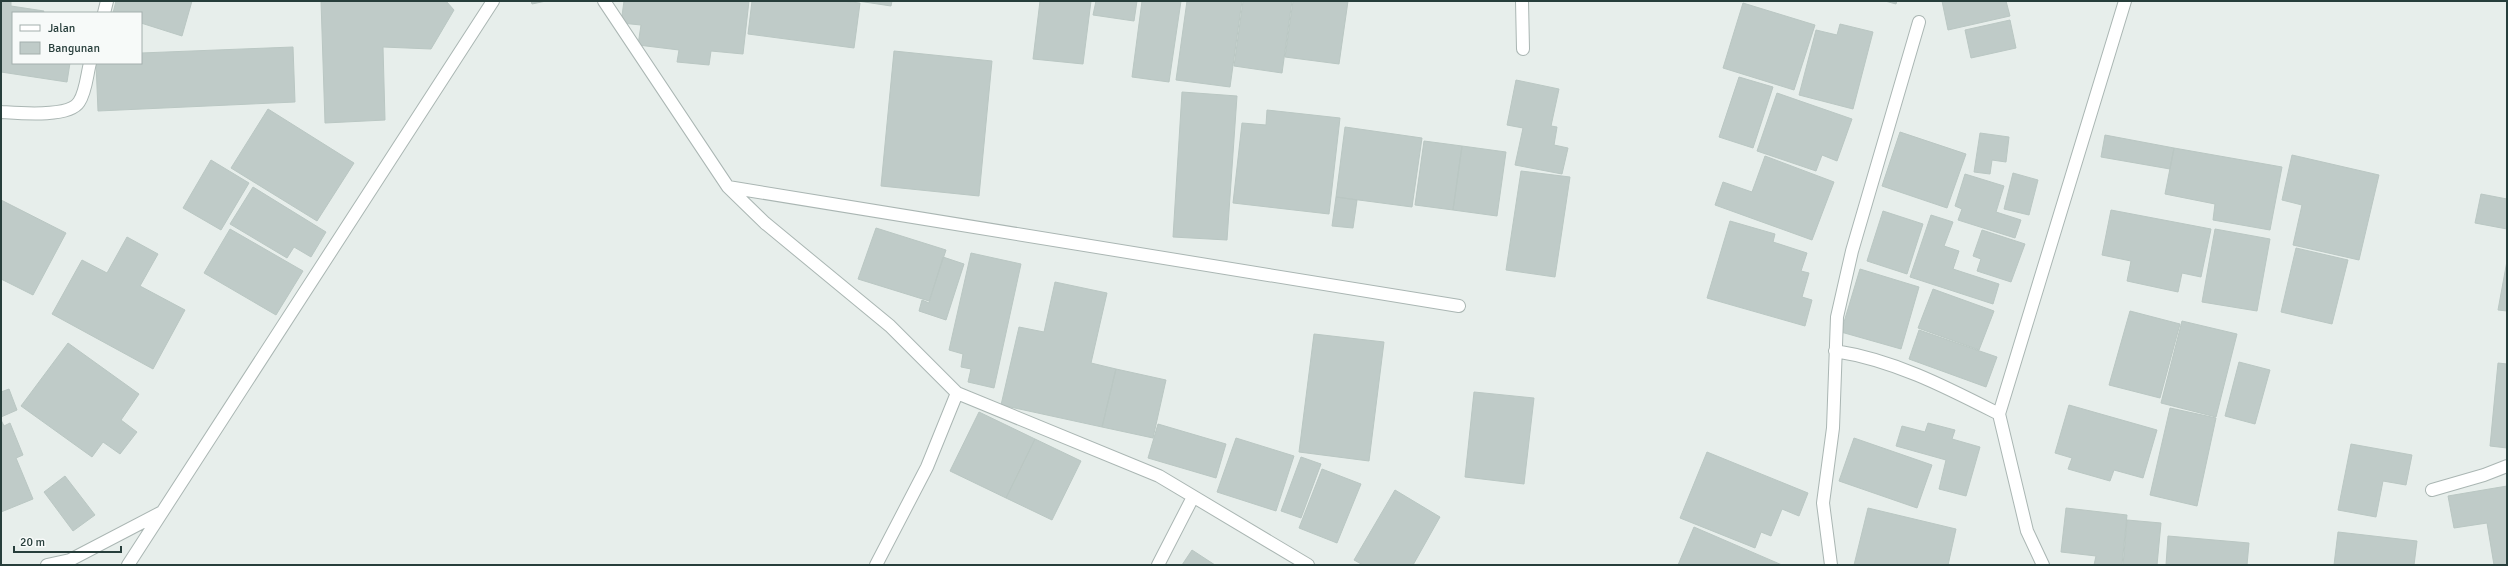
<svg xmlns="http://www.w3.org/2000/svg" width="2508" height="566" font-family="Signika,sans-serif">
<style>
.building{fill:#bfcbc8;stroke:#bac7c3}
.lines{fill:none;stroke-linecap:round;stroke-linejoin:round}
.street-casing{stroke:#aab6b3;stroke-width:14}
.street{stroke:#fff;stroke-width:12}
</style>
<rect width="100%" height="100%" fill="#e7eeeb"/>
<path class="building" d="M1,1H11V6L44,11L43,13H13V63H70L67,82L1,72Z
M116,1H192L182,36L141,23V13H113Z
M321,1H446L454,10L431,49L383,47L385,120L325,123Z
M531,1H546L532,4Z
M624,1H749L743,54L711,51L709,65L677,62L679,50L638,45L641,25L621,23Z
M752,1H842L860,3L854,48L748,34Z
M858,1H892L891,6Z
M1040,1H1091L1083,64L1033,59Z
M1096,1H1137L1134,21L1093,15Z
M1142,1H1181L1169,82L1132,77Z
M1187,1H1242L1230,87L1176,80Z
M1243,1H1292L1282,73L1234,66Z
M1293,1H1348L1339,64L1285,57Z
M1885,1H1897L1896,4Z
M1942,1H2006L2010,16L1948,30Z
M1743,3L1815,25L1794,90L1723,68Z
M2010,20L2016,48L1971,58L1965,30Z
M1840,24L1873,32L1853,109L1799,95L1816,30L1837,35Z
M293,47L295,102L98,111L96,63H141V53Z
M894,51L992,61L979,196L881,186Z
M1739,77L1773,87L1753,148L1719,137Z
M1516,80L1559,89L1551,126L1557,127L1554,145L1568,148L1562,174L1515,165L1523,128L1507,125Z
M1182,92L1237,96L1227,240L1173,237Z
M1777,93L1852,119L1837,161L1822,155L1816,171L1757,151Z
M268,109L354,163L317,221L231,168Z
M1267,110L1340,118L1329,214L1233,203L1242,123L1266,125Z
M1345,127L1422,138L1412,207L1336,197Z
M1900,132L1966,154L1947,208L1882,186Z
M1980,133L2009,137L2006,162L1992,160L1990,174L1974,172Z
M2105,135L2174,148L2170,169L2101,157Z
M1424,141L1462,146L1453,210L1415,205Z
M1462,146L1506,152L1497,216L1453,210Z
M2174,148L2282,167L2270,230L2213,220L2215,204L2165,194Z
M2292,155L2379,175L2359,260L2293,245L2302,205L2282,200Z
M1765,156L1834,182L1812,240L1715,205L1723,182L1752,192Z
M211,160L249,183L221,230L183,208Z
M1521,171L1570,177L1555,277L1506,270Z
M2013,173L2038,180L2029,215L2004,209Z
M1965,174L2004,186L1996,212L2021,220L2015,238L1958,220L1962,209L1955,206Z
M253,187L326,232L311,257L294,247L287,258L230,224Z
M2481,194L2507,199V229L2475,223Z
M1336,197L1357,200L1353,228L1332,226Z
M1,200L66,233L33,295L1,279Z
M2111,210L2211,229L2201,277L2182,273L2178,292L2127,281L2131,261L2102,255Z
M1883,211L1923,224L1907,274L1867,261Z
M1931,215L1953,222L1944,246L1959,251L1953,269L1999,284L1993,304L1910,277Z
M1730,221L1775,234L1773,242L1807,253L1801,271L1809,273L1802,297L1812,300L1805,326L1707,298Z
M876,228L946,250L929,301L858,279Z
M230,229L303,271L276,315L204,273Z
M2215,229L2270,239L2257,311L2202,302Z
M1982,230L2025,244L2011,282L1977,271L1981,259L1973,256Z
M127,237L158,254L140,286L185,310L153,369L52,314L82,260L107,273Z
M2296,248L2348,260L2332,324L2281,312Z
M971,253L1021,264L994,388L968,382L971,369L961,367L963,354L949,350Z
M943,257L964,264L946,320L919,311L922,300L929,303Z
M2507,261V311L2498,310Z
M1860,269L1919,287L1901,349L1841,332Z
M1055,282L1107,293L1091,363L1116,369L1102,427L1001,405L1019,327L1044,332Z
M1933,289L1994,311L1979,350L1918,328Z
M2130,311L2180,324L2160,398L2109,385Z
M2182,321L2237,334L2216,417L2161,403Z
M1919,330L1997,357L1986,387L1909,359Z
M1314,334L1384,342L1369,461L1299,452Z
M68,343L139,394L121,420L137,432L120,454L103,442L92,457L21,406Z
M2239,362L2270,370L2255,424L2225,416Z
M2498,363L2507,364V448L2490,446Z
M1116,369L1166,380L1153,438L1102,427Z
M9,389L17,410L1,417V392Z
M1474,392L1534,398L1524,484L1465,477Z
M2069,405L2157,430L2143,478L2114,470L2110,481L2068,469L2072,458L2055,453Z
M2170,408L2216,418L2197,506L2150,495Z
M979,412L1035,439L1006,498L950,471Z
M1,420L4,426L10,423L23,455L16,458L33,499L1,512Z
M1928,423L1955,430L1952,439L1980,447L1966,496L1939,489L1946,460L1896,446L1902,426L1925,432Z
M1158,424L1226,444L1216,478L1148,458Z
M1236,438L1294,456L1276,511L1217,492Z
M1854,438L1932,465L1917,508L1839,481Z
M1035,439L1081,461L1052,520L1006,498Z
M2351,444L2412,455L2406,485L2383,481L2376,517L2338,510Z
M1707,452L1808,493L1799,516L1782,509L1771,536L1761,532L1755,548L1680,518Z
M1301,457L1321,464L1301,518L1281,511Z
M1322,469L1361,484L1337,543L1299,528Z
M65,476L95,515L73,531L44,492Z
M2507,486V565H2494L2487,523L2454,528L2448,496Z
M1395,490L1440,517L1413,565H1363L1354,560Z
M1868,508L1956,529L1948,565H1854Z
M2066,508L2127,515L2122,565H2094L2096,556L2061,552Z
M2127,520L2161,523L2157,565H2123Z
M1694,527L1782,565H1678Z
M2338,532L2417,541L2414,565H2334Z
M2168,536L2249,543L2247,565H2166Z
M1192,550L1215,565H1182Z"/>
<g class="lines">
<g class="street-casing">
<path id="street" d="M604,1L728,187L765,223L890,326L957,393L927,467L876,565
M1522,1L1523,49
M104,13L107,1
M1,112C18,113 69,118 79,102C86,92 87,74 90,63
M728,187L1459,306
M1835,351C1894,360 1946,387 1999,414L2027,531L2043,565
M957,393L1159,476L1308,565
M1999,414L2125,1
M2432,490L2484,475L2507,466
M47,565L70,560L162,512
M128,565L493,1
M1158,565L1193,497
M1831,565L1823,503L1833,428L1837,317L1852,251L1919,22"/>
</g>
<use href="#street" class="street"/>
</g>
<rect width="2508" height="566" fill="none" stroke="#273e3b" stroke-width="4"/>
<rect x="12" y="12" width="130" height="52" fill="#f7faf9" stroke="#a4afad"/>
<rect x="20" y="25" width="20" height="6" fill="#ffffff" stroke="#a4afad"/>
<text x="48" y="32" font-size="12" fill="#273e3b">Jalan</text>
<rect x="20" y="42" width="20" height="12" fill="#bfcbc8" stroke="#a4afad"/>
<text x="48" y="52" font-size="12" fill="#273e3b">Bangunan</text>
<path d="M14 546v6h107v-6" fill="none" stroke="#273e3b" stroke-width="2"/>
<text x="20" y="546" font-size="12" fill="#273e3b" stroke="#f7faf9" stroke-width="3" paint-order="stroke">20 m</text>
</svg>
